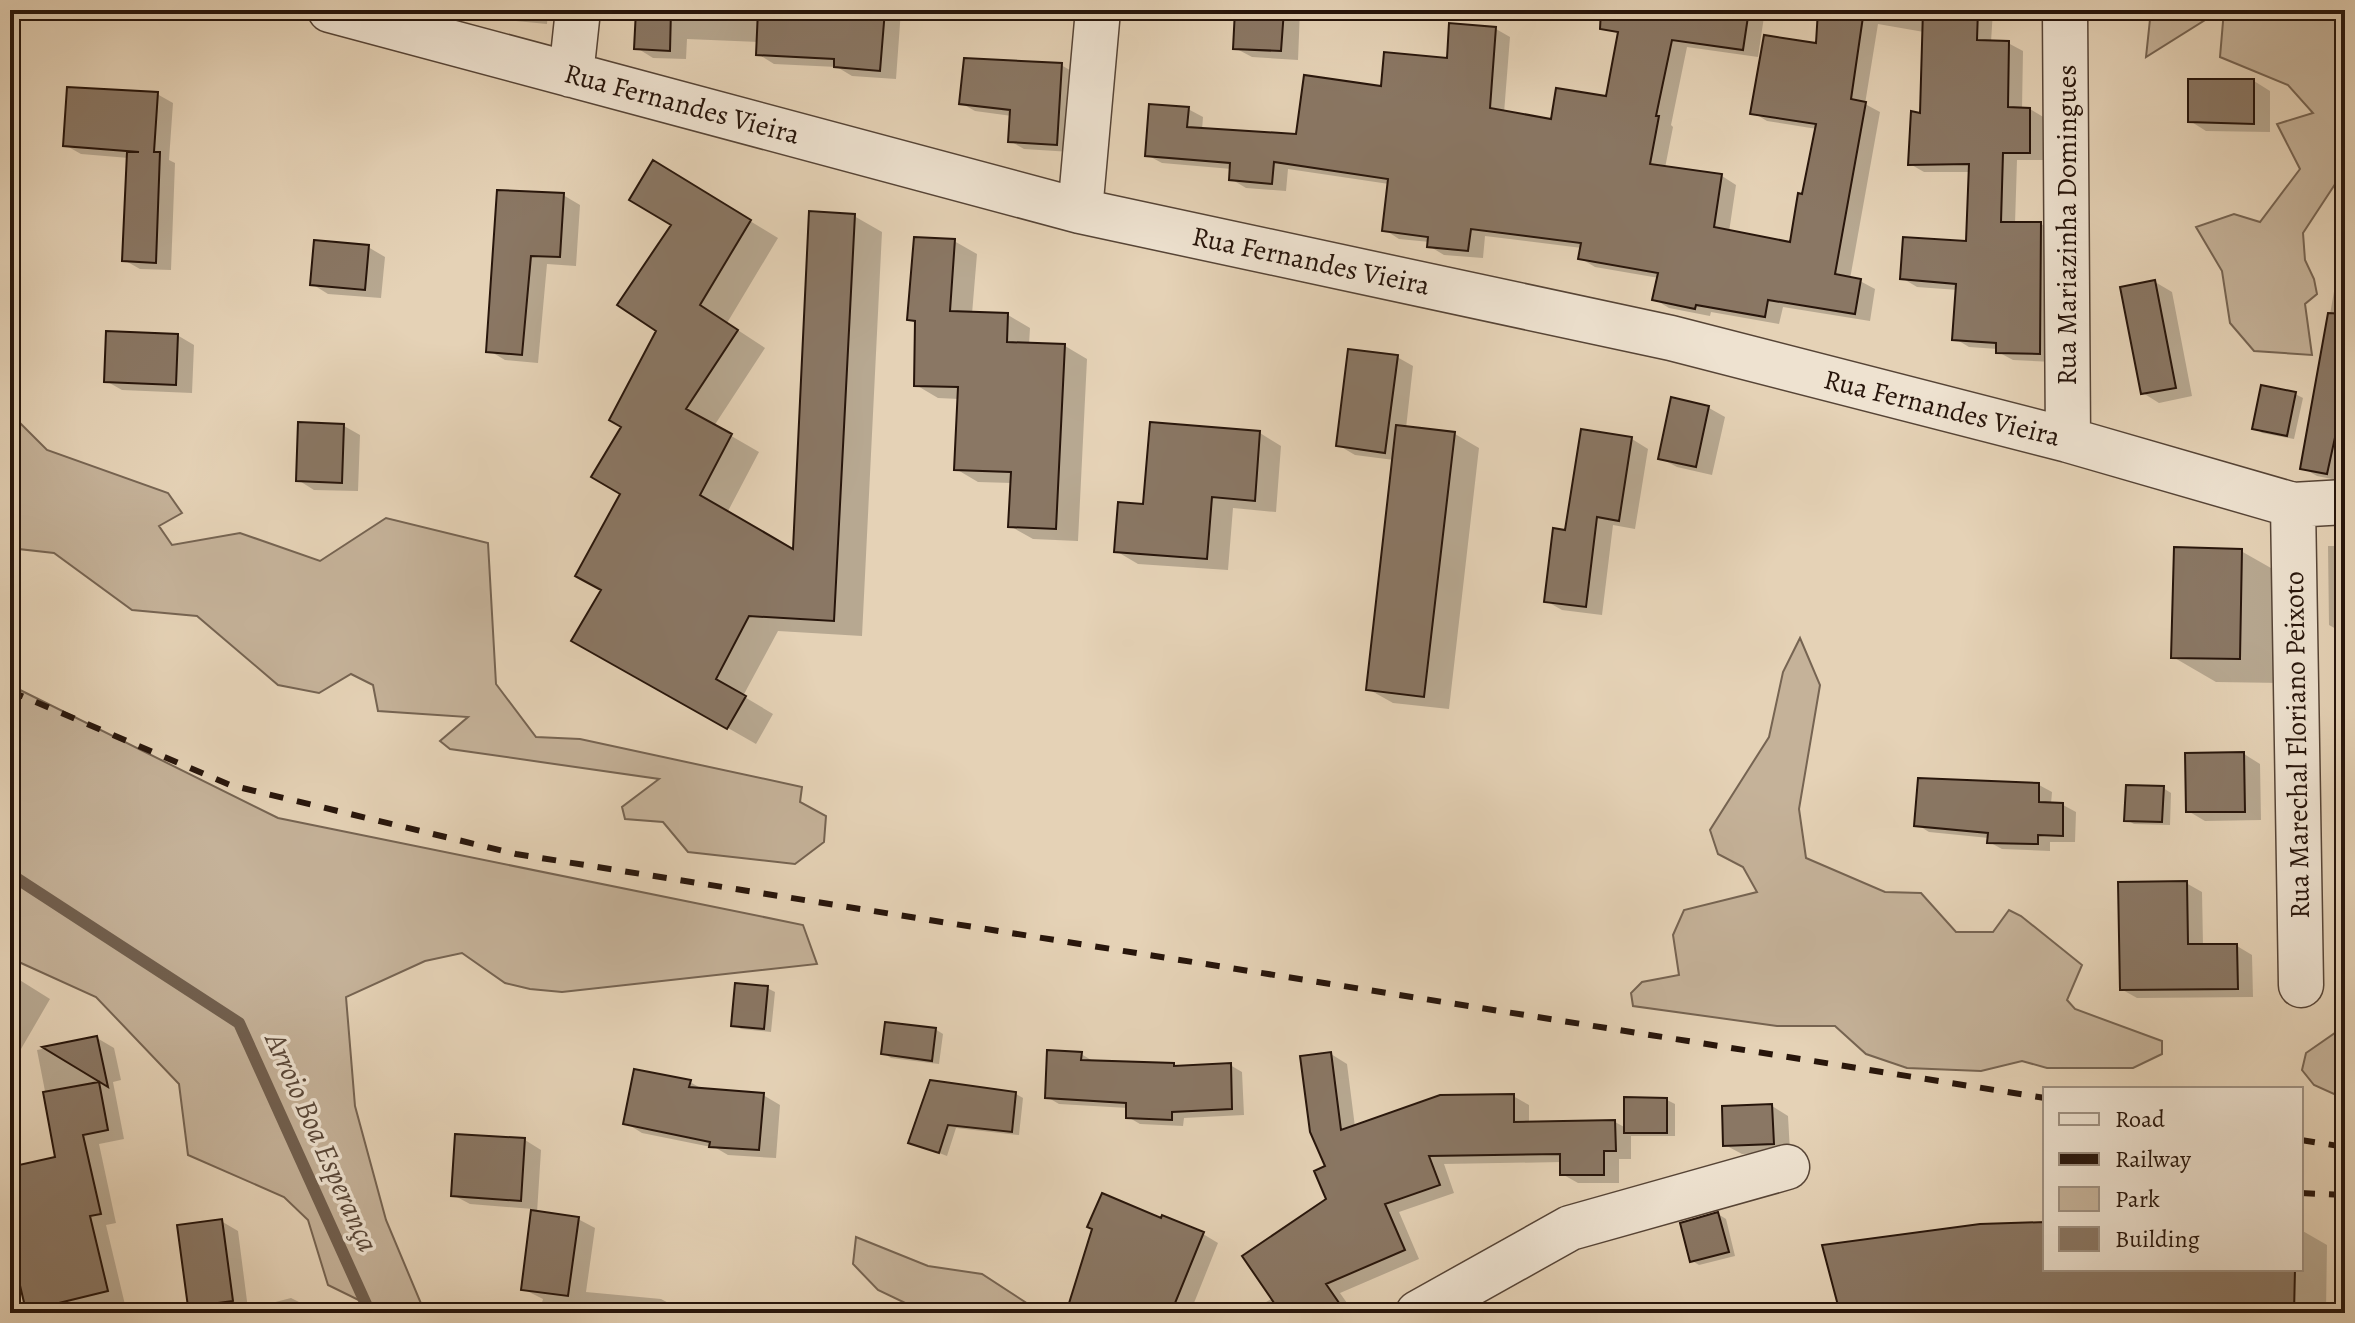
<svg xmlns="http://www.w3.org/2000/svg" width="2355" height="1323" font-family="Alegreya,serif">
<style>
.green{fill:#c5b299;stroke:#766452;stroke-width:2}
.shadow{fill:#0003}
.lines{fill:none;stroke-linecap:round;stroke-linejoin:round}
.stream{stroke:#72604f;stroke-width:12}
.building{fill:#8a7764;stroke:#27150b;stroke-width:2}
.minor-casing{stroke:#564436;stroke-width:47}
.minor{stroke:#eee2d0;stroke-width:44}
.rail{stroke:#27150b;stroke-width:6;stroke-dasharray:14 14;stroke-linecap:butt}
.labels{text-anchor:middle;dominant-baseline:central;stroke-width:7;stroke-linejoin:round;paint-order:stroke}
.street-label{font-size:28px;fill:#27150b;stroke:#eee2d0}
.water-label{font-size:30px;font-style:italic;fill:#594738;stroke:#eee2d0}
</style>
<rect width="100%" height="100%" fill="#e5d2b6"/>
<filter id="stains"><feTurbulence type="fractalNoise" baseFrequency=".0025" numOctaves="4"/><feColorMatrix values="0 0 0 0 .2 0 0 0 0 .09 0 0 0 0 .02 0 0 0 .5 -.17"/></filter>
<radialGradient id="worn" r=".72"><stop offset=".6" stop-color="#630" stop-opacity="0"/><stop offset="1" stop-color="#630" stop-opacity=".3"/></radialGradient>
<path class="green" d="M2151,10H2221L2146,57Z
M2224,10H2345V169L2303,233L2305,260L2314,279L2317,294L2305,304L2312,355L2254,351L2230,323L2222,271L2196,227L2234,214L2260,222L2300,169L2277,124L2313,113L2288,85L2220,57Z
M10,413L47,450L168,493L182,513L159,526L172,545L240,533L320,561L386,518L488,543L496,684L536,737L580,739L802,787L800,802L826,816L824,842L795,864L688,852L663,822L625,819L622,807L659,779L450,749L440,741L468,717L378,711L373,685L351,674L319,693L278,685L197,616L132,610L54,553L10,548Z
M1800,638L1820,685L1799,809L1806,858L1885,892L1921,893L1956,932H1993L2009,910L2021,916L2082,965L2067,1000L2075,1009L2162,1041V1054L2133,1068H2047L2022,1061L1981,1071L1907,1068L1866,1054L1835,1026H1777L1633,1006L1631,993L1642,982L1679,975L1673,935L1684,910L1757,892L1743,867L1718,854L1710,830L1769,737L1783,672Z
M10,685L278,818L803,925L817,964L562,992L530,989L505,983L462,953L425,961L346,997L355,1106L386,1220L425,1313H385L328,1285L308,1220L284,1197L188,1155L179,1084L96,997L10,958Z
M2345,1026V1099L2314,1085L2302,1070L2306,1053Z
M856,1237L928,1266L982,1274L1042,1313H926L878,1290L853,1264Z"/>
<path class="shadow" d="M488,10H548L547,24L504,20Z
M638,10H901L896,79L852,76L837,67L774,64L758,54L759,42L687,39L686,59L653,58L637,48Z
M1155,10H1300L1298,60L1252,57L1235,48L1237,17Z
M1624,10H1765L1758,57L1687,47L1671,125L1673,127L1665,168L1722,176L1736,185L1729,232L1792,244L1817,129L1767,121L1752,112L1818,45L1820,10H1993L1991,42L2008,43L2023,51L2022,109H2030L2045,118L2044,160H2017L2015,224H2041L2056,233L2054,362L2013,360L1998,352V349L1969,347L1954,338L1958,290L1917,287L1902,278L1968,243L1971,172H1924L1910,164L1922,115L1924,32L1878,24L1865,104L1880,112L1850,279L1860,281L1875,289L1870,321L1783,307L1779,324L1711,312L1710,316L1669,308L1654,299L1659,278L1595,267L1580,258L1582,248L1485,236L1483,258L1444,255L1429,246L1430,242L1399,239L1385,230L1389,184L1288,169L1286,191L1246,188L1231,179L1232,169L1162,163L1147,155L1188,109L1203,117L1202,130L1297,136L1383,88L1449,60L1496,29L1510,37L1504,113L1553,121L1607,98Z
M1061,65L1075,73L1071,152L1024,149L1010,141L1012,116L975,111L961,103Z
M2254,81L2270,91V132L2206,131L2190,121Z
M157,94L173,103L169,160L175,163L171,270L140,269L124,260L129,158L81,154L65,145Z
M681,179L778,238L727,323L765,348L714,426L759,452L727,513L794,552L854,216L882,232L862,636L778,631L743,696L773,714L756,744L574,640L603,590L623,493L624,427L659,330Z
M499,192L563,195L580,205L576,266L547,264L538,363L505,360L488,350Z
M10,217L20,223L14,334L10,333Z
M954,241L977,254L972,314L1008,315L1030,328L1029,345L1065,346L1087,359L1078,541L1033,539L1010,526L1012,483L978,482L956,469L959,399L938,398L916,385L917,323L909,319Z
M2342,246H2345V466L2342,481L2317,476L2303,468Z
M368,247L385,257L381,298L328,294L312,284Z
M2155,282L2172,292L2192,396L2159,403L2143,393Z
M177,335L194,345L192,393L122,390L106,381Z
M1397,357L1413,366L1406,428L1455,434L1479,448L1449,709L1393,703L1368,689L1394,460L1355,455L1338,445Z
M2295,394L2303,398L2294,439L2262,433L2255,428Z
M1709,408L1725,417L1712,475L1677,467L1660,458Z
M344,426L360,435L358,491L314,490L298,480Z
M1260,433L1281,446L1276,512L1233,508L1228,570L1138,564L1116,551L1145,506Z
M1632,439L1648,449L1635,529L1613,525L1602,615L1562,610L1546,601L1566,532Z
M2328,546H2345V634L2329,625Z
M2241,551L2285,576L2282,683L2216,682L2173,657Z
M2244,754L2260,764L2261,820L2205,821L2188,811Z
M2039,785L2052,792L2051,804L2063,805L2076,812L2075,842H2050V851L2002,849L1989,842V838L1929,832L1916,824Z
M2163,788L2171,793L2170,825L2134,824L2127,820Z
M2186,883L2202,892L2203,946H2237L2252,955L2253,997L2137,998L2121,989Z
M10,974L50,999L10,1068Z
M767,988L775,992L771,1032L741,1029L734,1024Z
M935,1029L943,1034L939,1064L891,1058L883,1053Z
M97,1038L114,1048L121,1080L113,1082L124,1139L99,1144L116,1223L106,1225L127,1313H34L28,1310L10,1225V1169L58,1158L37,1050Z
M1081,1054L1093,1061L1173,1065L1178,1068L1230,1065L1242,1072L1244,1115L1184,1118L1183,1126L1140,1124L1128,1117V1108L1059,1104L1047,1097Z
M1331,1054L1347,1064L1355,1127L1513,1096L1529,1105V1124L1615,1122L1626,1128L1667,1100L1675,1104V1136H1631V1159H1619V1183H1578L1562,1174V1162L1444,1164L1454,1193L1399,1212L1419,1259L1340,1293L1354,1313H1248L1273,1298L1328,1199Z
M690,1082L704,1090L763,1095L780,1105L776,1158L728,1155L716,1148L642,1133L626,1123Z
M1016,1094L1023,1098L1019,1135L956,1128L947,1156L911,1142Z
M1772,1106L1788,1116L1790,1152L1742,1154L1725,1145Z
M525,1140L541,1150L537,1213L578,1219L595,1228L586,1292L661,1299L678,1308L677,1313H539L543,1299L523,1289L533,1209L470,1204L453,1195Z
M1718,1214L1726,1219L1735,1256L1699,1265L1691,1260Z
M221,1221L238,1231L248,1309L291,1298L305,1305L307,1313H242V1311L203,1313L190,1306Z
M1162,1221L1203,1234L1218,1243L1190,1313H1083L1093,1230Z
M2045,1224V1269H2301V1230L2327,1245L2326,1313H1842Z
M335,1306L346,1313H313Z"/>
<g class="lines">
<path class="stream" d="M10,874L239,1023L370,1313"/>
</g>
<path class="building" d="M636,10H671L670,51L634,49Z
M758,10H885L880,71L834,67V59L756,55Z
M1235,10H1284L1281,51L1233,49Z
M1601,10H1749L1743,50L1672,40L1656,116H1659L1650,164L1722,174L1714,227L1790,242L1798,193L1802,194L1816,124L1750,114L1764,35L1816,43L1818,10H1864L1851,99L1866,102L1835,274L1861,279L1855,314L1768,300L1765,317L1696,305L1695,309L1652,300L1658,273L1578,259L1581,243L1471,229L1468,251L1427,247L1428,237L1382,231L1388,179L1274,162L1272,184L1229,180L1230,163L1145,156L1149,104L1189,107L1187,127L1296,134L1304,75L1381,86L1384,52L1447,58L1449,23L1496,27L1490,108L1551,119L1556,88L1606,96L1618,32L1600,29Z
M1923,10H1978L1977,40L2009,41L2008,107L2030,108V153H2003L2001,222H2041L2040,354L1996,353V343L1952,340L1956,284L1900,279L1903,237L1966,241L1969,164L1908,165L1911,111L1920,113Z
M964,58L1062,63L1057,145L1008,142L1010,110L959,104Z
M2188,79H2254V124L2188,122Z
M67,87L158,92L154,152H160L156,263L122,261L127,152H139L63,146Z
M653,160L751,220L700,305L738,330L686,409L732,434L700,495L793,549L809,211L855,214L834,621L749,616L716,679L746,696L727,729L571,641L601,590L575,576L620,494L591,477L621,427L609,420L656,331L617,305L671,225L629,200Z
M497,190L564,193L560,257L531,256L522,355L486,352Z
M914,237L955,239L950,311L1008,313L1007,342L1065,344L1056,529L1008,527L1011,472L954,470L958,387L914,386L915,321L907,320Z
M314,240L369,245L365,290L310,285Z
M2155,280L2176,388L2141,394L2120,287Z
M2328,313L2345,314V392L2327,474L2300,469Z
M106,331L178,334L176,385L104,382Z
M1348,349L1398,355L1385,453L1336,446Z
M2261,385L2296,392L2287,436L2252,429Z
M1671,397L1709,406L1696,467L1658,459Z
M298,422L344,424L342,483L296,481Z
M1150,422L1260,431L1255,501L1212,497L1207,559L1114,552L1118,502L1143,504Z
M1396,425L1455,432L1424,697L1366,690Z
M1581,429L1632,437L1619,521L1597,517L1586,607L1544,602L1553,528L1565,530Z
M2174,547L2242,549L2240,659L2171,658Z
M2244,752L2245,812H2186L2185,753Z
M1918,778L2039,783V802L2063,803V836L2038,835V844L1987,843L1988,833L1914,826Z
M2126,785L2164,786L2162,822L2124,821Z
M2187,881L2188,944H2237L2238,989L2120,990L2118,882Z
M735,983L768,986L764,1029L731,1026Z
M885,1022L936,1028L932,1061L881,1054Z
M97,1036L108,1087L42,1047Z
M1047,1050L1082,1052L1081,1060L1174,1063V1066L1231,1063L1232,1109L1172,1112V1120L1126,1118V1103L1045,1098Z
M1331,1052L1341,1130L1440,1095L1514,1094V1122L1615,1120L1616,1151H1604V1175H1560V1154L1429,1156L1440,1185L1385,1204L1405,1250L1326,1284L1346,1313H1281L1242,1256L1326,1199L1314,1171L1325,1166L1310,1132L1300,1056Z
M634,1069L691,1080L689,1087L764,1093L759,1150L709,1147L710,1142L623,1124Z
M930,1080L1016,1092L1012,1132L948,1125L939,1153L908,1143Z
M99,1082L108,1130L83,1135L101,1214L90,1216L108,1291L26,1311L10,1243V1167L55,1157L43,1092Z
M1624,1097L1667,1098V1133H1624Z
M1772,1104L1774,1144L1723,1146L1722,1106Z
M455,1134L525,1138L521,1201L451,1196Z
M1102,1193L1161,1218L1162,1215L1204,1232L1171,1313H1066L1092,1229L1087,1227Z
M531,1210L579,1217L568,1296L521,1290Z
M1718,1212L1729,1252L1690,1262L1680,1223Z
M222,1219L233,1301L188,1307L177,1225Z
M2045,1222V1269H2295L2294,1313H1840L1822,1245L1980,1224Z"/>
<g class="lines">
<g class="minor-casing">
<path id="minor" d="M330,10L1080,211L1671,338L2068,440L2293,505L2345,502
M2065,10L2068,440
M571,75L578,10
M1080,211L1098,10
M2293,505L2301,985
M1418,1313L1570,1228L1787,1167"/>
</g>
<use href="#minor" class="minor"/>
<path class="rail" d="M10,691L230,785L516,854L2045,1098
M2301,1140L2345,1147
M2301,1193L2345,1195"/>
</g>
<g class="labels">
<g class="street-label">
<text transform="translate(682 104) rotate(15)">Rua Fernandes Vieira</text>
<text transform="translate(2067 225) rotate(-90)">Rua Mariazinha Domingues</text>
<text transform="translate(1311 261) rotate(12)">Rua Fernandes Vieira</text>
<text transform="translate(1942 408) rotate(14)">Rua Fernandes Vieira</text>
<text transform="translate(2297 745) rotate(-91)">Rua Marechal Floriano Peixoto</text>
</g>
<g class="water-label">
<text transform="translate(322 1142) rotate(66)">Arroio Boa Esperança</text>
</g>
</g>
<rect width="2355" height="1323" fill="none" stroke="#e5d2b6" stroke-width="40"/>
<rect x="12" y="12" width="2331" height="1299" fill="none" stroke="#27150b" stroke-width="4"/>
<rect x="20" y="20" width="2315" height="1283" fill="none" stroke="#27150b" stroke-width="2"/>
<rect x="2043" y="1087" width="260" height="184" fill="#eee2d0" stroke="#9e9081" stroke-width="2"/>
<rect x="2059" y="1113" width="40" height="12" fill="#eee2d0" stroke="#9e9081" stroke-width="2"/>
<text x="2115" y="1127" font-size="24" fill="#27150b">Road</text>
<rect x="2059" y="1153" width="40" height="12" fill="#27150b" stroke="#9e9081" stroke-width="2"/>
<text x="2115" y="1167" font-size="24" fill="#27150b">Railway</text>
<rect x="2059" y="1187" width="40" height="24" fill="#c5b299" stroke="#9e9081" stroke-width="2"/>
<text x="2115" y="1207" font-size="24" fill="#27150b">Park</text>
<rect x="2059" y="1227" width="40" height="24" fill="#8a7764" stroke="#9e9081" stroke-width="2"/>
<text x="2115" y="1247" font-size="24" fill="#27150b">Building</text>
<rect width="100%" height="100%" filter="url(#stains)"/>
<rect width="100%" height="100%" fill="url(#worn)"/>
</svg>
